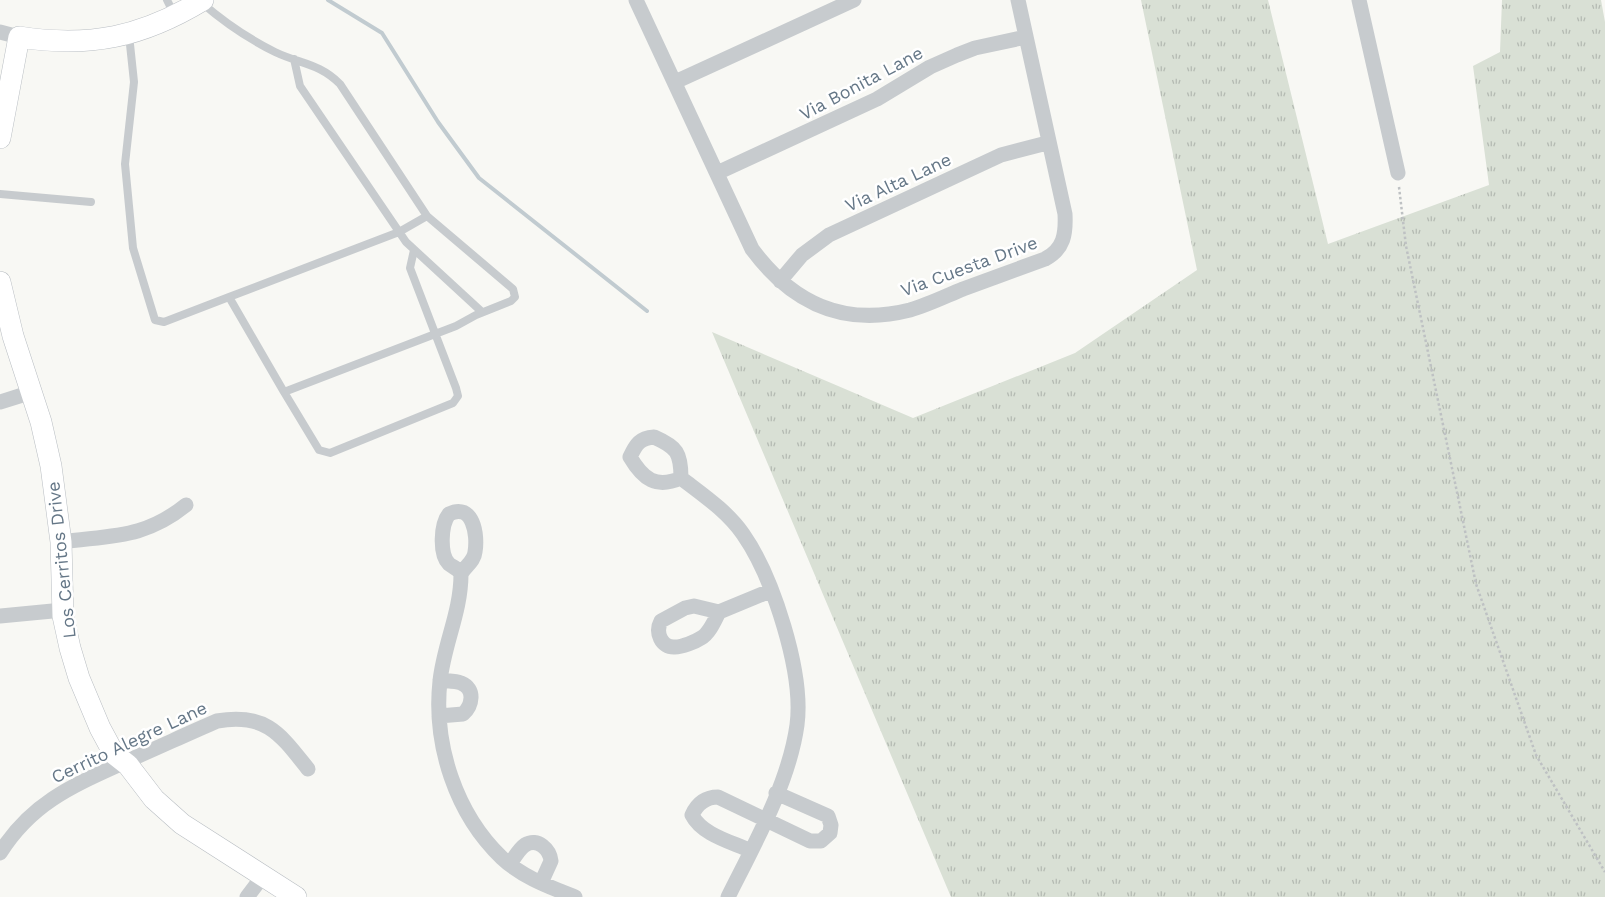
<svg xmlns="http://www.w3.org/2000/svg" width="1605" height="897" font-family="'Work Sans',sans-serif">
<style>
.grass{fill:url(#grass-tufts)}
.lines{fill:none;stroke-linecap:round;stroke-linejoin:round}
.stream{stroke:#c1cbd0;stroke-width:4}
.secondary-casing{stroke:#b9bec3;stroke-width:22}
.path{stroke:#bec1c3;stroke-width:2.5;stroke-dasharray:2.5 2.5;stroke-linecap:butt}
.lane{stroke:#c7cbce;stroke-width:8}
.street{stroke:#c7cbce;stroke-width:15}
.secondary{stroke:#fff;stroke-width:21}
.labels{text-anchor:middle;dominant-baseline:central;stroke-width:5;stroke-linejoin:round;paint-order:stroke}
.street-label{font-size:18px;fill:#657787;stroke:#fff}
</style>
<defs>
<pattern id="grass-tufts" width="24" height="20" patternUnits="userSpaceOnUse" patternTransform="scale(1.25)"><rect width="24" height="20" fill="#d9e0d5"/><path d="M3 7l-1-3M5 7V3M7 7l1-3M15 17l-1-3M17 17v-4M19 17l1-3" fill="none" stroke="#b4bab2"/></pattern>
</defs>
<rect width="100%" height="100%" fill="#f8f8f4"/>
<path class="grass" d="M1141,0H1268L1328,244L1489,185L1473,66L1500,52L1502,0H1601L1605,22V897H951L712,332L913,418L1075,353L1197,270Z"/>
<g class="lines">
<path class="stream" d="M328,0L382,33L438,122L479,178L647,311"/>
<g class="secondary-casing">
<path id="secondary" d="M0,138L19,37C90,48 142,37 203,0
M0,282L13,336L41,422L51,466L61,542L63,616L70,648L79,678L100,728L114,754L128,765L154,799L182,824L296,897"/>
</g>
<path class="path" d="M1399,187L1406,246L1476,584L1536,755L1605,872"/>
<path class="lane" d="M167,0L174,14
M129,35L134,82L125,164L133,248L155,320L164,322L229,297L284,392L456,326L476,315L511,301L515,297L513,289L427,216L340,84C319,63 300,64 275,52C247,38 225,23 202,3
M294,59L300,86L406,242L482,312
M0,194L91,202
M229,297L399,232L427,216
M284,392L319,450L330,453L453,403L458,396L456,388L410,268L414,250"/>
<path class="street" d="M636,0L752,249C792,303 843,327 910,310C928,305 946,296 963,289C990,279 1018,269 1045,259C1064,249 1066,234 1065,214L1018,0
M1359,0L1398,173
M0,32L19,37
M675,82L854,0
M717,173L877,99L930,67L957,55L975,48L1026,37
M780,281L802,255L829,235L1001,155L1047,143
M0,402L32,392
M654,437C677,447 681,453 681,478C656,489 643,479 630,457C636,444 640,438 654,437Z
M681,478C703,495 727,511 743,534C773,577 804,673 797,725C789,783 754,845 728,897
M61,542C111,535 144,539 186,505
M461,574C465,566 474,562 475,552C478,535 473,502 449,514C441,524 439,554 449,564C454,568 458,568 461,574C461,612 444,644 440,681C433,745 456,814 502,858C522,877 550,887 575,897
M694,606L719,612C715,620 709,634 701,638C695,642 682,647 675,647C661,648 655,632 661,621L685,608Z
M719,612L770,591
M0,616L63,610
M439,716L463,714C472,706 476,689 461,683C455,681 446,681 440,680
M751,851C732,842 702,835 692,815C697,804 705,797 718,797L810,841H821L830,833L831,825L828,816L776,793
M0,853C32,802 74,785 127,761C157,748 187,734 217,721C266,712 281,735 308,769
M510,864C514,858 519,849 525,845C538,837 550,850 551,861L541,883
M247,897L263,876"/>
<use href="#secondary" class="secondary"/>
</g>
<g class="labels">
<g class="street-label">
<text transform="translate(861 83) rotate(-28)">Via Bonita Lane</text>
<text transform="translate(898 182) rotate(-25)">Via Alta Lane</text>
<text transform="translate(969 266) rotate(-20)">Via Cuesta Drive</text>
<text transform="translate(61 560) rotate(-96)">Los Cerritos Drive</text>
<text transform="translate(129 742) rotate(-25)">Cerrito Alegre Lane</text>
</g>
</g>
</svg>
